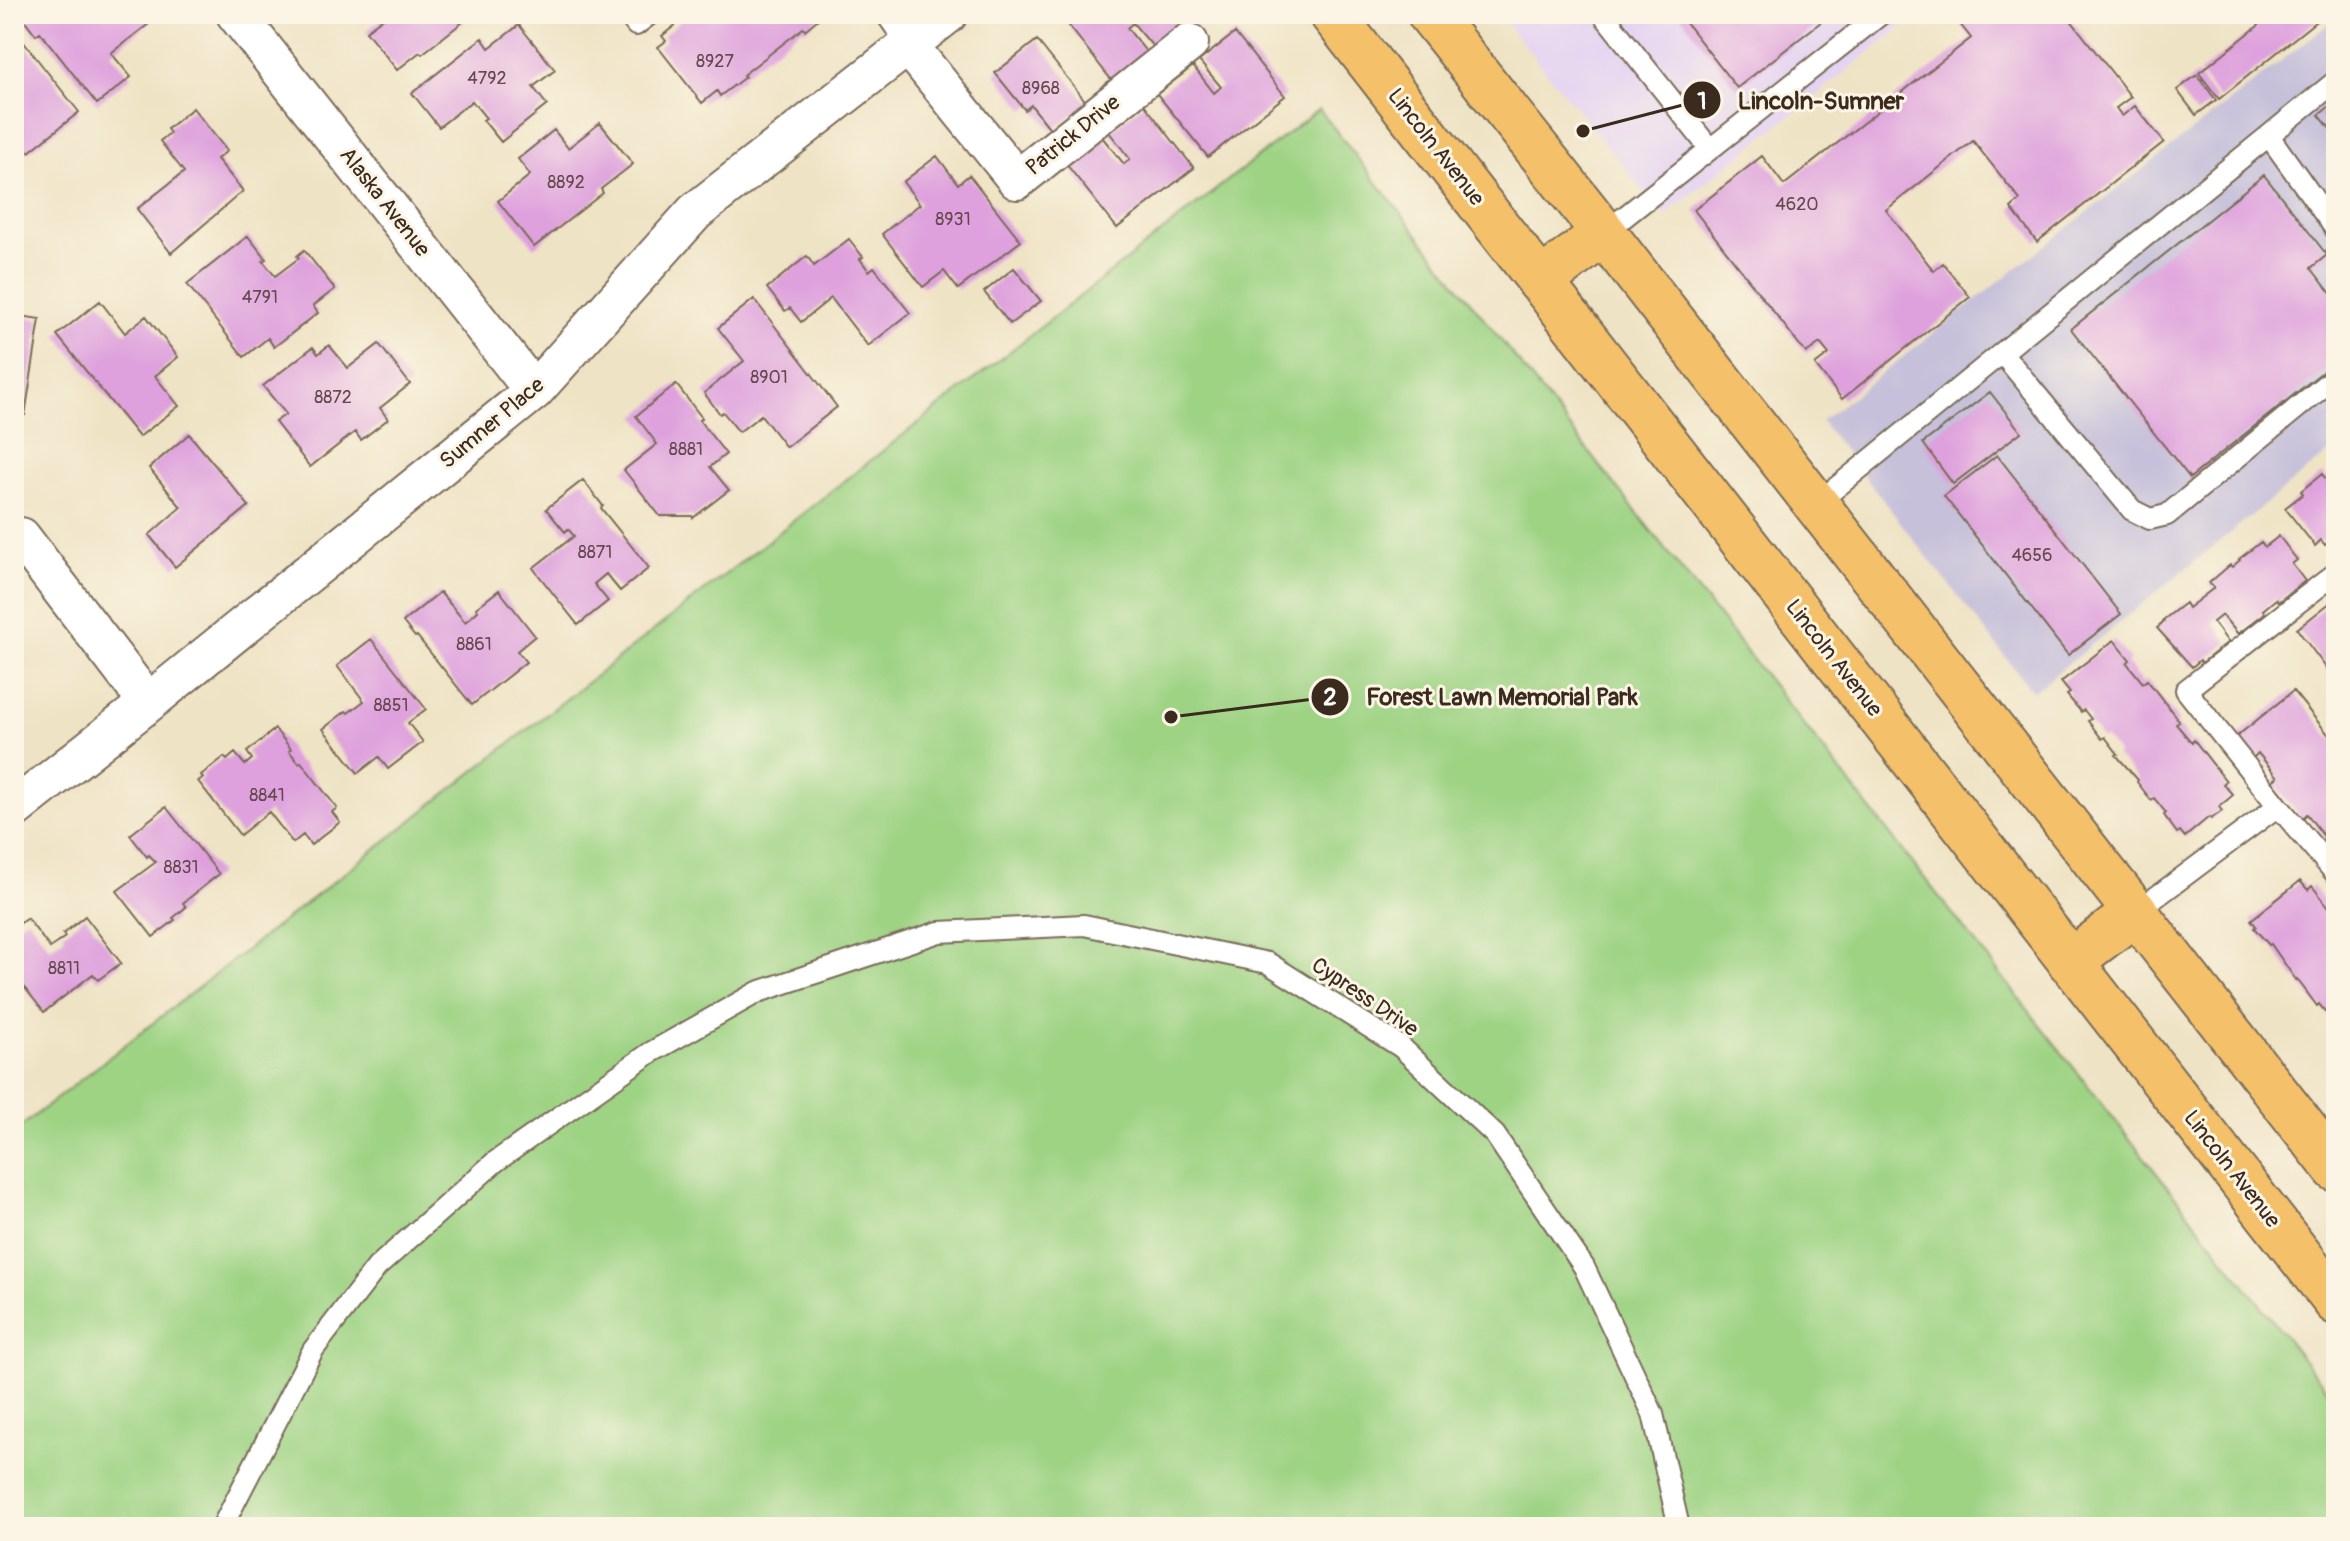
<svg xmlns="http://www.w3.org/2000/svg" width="2350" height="1541" font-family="Pangolin,sans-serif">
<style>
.built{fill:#e4d3f2}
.industrial{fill:#c6c0da}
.green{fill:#9ed384;stroke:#6c7e51;stroke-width:2}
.building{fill:#dea1dd}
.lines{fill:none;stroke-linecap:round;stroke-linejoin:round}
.service-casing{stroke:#7a6b58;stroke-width:24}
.minor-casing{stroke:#7a6b58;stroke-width:42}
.primary-casing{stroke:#7a6b58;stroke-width:48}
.service{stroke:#fff;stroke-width:20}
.minor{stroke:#fff;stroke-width:38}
.primary{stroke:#f4c16b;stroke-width:44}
.labels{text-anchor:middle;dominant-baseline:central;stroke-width:6;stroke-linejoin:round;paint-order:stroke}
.number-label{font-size:18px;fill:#64484e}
.street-label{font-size:22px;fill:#3b2a1e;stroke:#fcf5e5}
.leader{fill:none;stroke:#3b2a1e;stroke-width:3}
.callout-dot{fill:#3b2a1e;stroke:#fcf5e5;stroke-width:3}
.mark-label{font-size:24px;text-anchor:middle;font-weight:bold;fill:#fff}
.callout-label{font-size:24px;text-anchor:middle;font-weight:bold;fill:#3b2a1e;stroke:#fcf5e5;stroke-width:6;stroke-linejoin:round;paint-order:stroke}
</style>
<rect width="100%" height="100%" fill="#fcf5e5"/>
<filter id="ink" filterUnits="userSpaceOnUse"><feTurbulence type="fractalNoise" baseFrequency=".0125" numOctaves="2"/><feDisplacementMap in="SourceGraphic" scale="16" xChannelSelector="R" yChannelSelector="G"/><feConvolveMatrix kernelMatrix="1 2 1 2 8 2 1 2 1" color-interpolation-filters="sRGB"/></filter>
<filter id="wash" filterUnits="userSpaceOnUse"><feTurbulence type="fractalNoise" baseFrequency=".006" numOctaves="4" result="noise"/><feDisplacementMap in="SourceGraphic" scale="32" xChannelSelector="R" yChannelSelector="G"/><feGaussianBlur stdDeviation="1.8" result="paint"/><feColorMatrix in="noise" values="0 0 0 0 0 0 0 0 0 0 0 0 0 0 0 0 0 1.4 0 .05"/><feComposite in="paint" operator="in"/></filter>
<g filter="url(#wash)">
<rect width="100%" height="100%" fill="#efe3c5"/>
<path class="built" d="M1499,14H1918L1664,216Z"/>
<path class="industrial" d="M2336,18V447L2033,692L1821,421Z"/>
<path class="green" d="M1319,109L2336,1401V1527H14V1132Z"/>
<g id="blocks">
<path class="building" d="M20,14H143L150,23L111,53L131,77L97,104L40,32L36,35Z
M384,14H473L422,54L420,52L397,70L366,31L386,16Z
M689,14H824L805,30L803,28L743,75L745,77L720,96L717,91L702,103L658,47L666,41L662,36Z
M1068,14H1185L1190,21L1155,49L1133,23L1127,28L1148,54L1113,82L1063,18Z
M1679,14H1831L1737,88Z
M1952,14H2066L2131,97L2116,108L2122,116L2135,106L2164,142L2037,242L2011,208L2020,200L1973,141L1886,210L1934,271L1943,263L1970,297L1842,399L1815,365L1829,354L1820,343L1806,353L1694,210L1762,156L1784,185L1971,38Z
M2273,14H2325L2219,99L2199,73Z
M519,25L555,70L533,87L547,105L501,142L483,120L486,118L472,101L439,127L412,93L482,38L489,48Z
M14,30L79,112L29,152L14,133Z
M1235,33L1285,96L1208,157L1157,94L1193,66L1214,93L1221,87L1199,61Z
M1037,40L1087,103L1052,131L1031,105L1025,110L995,73Z
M2197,75L2216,100L2196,115L2177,90Z
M2336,101V136L2319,115Z
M1144,104L1194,168L1117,228L1067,165L1102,137L1124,164L1130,159L1109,132Z
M193,108L227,151L217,159L243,191L171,253L137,209L184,172L160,141L170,133L167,129Z
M600,123L633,164L601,189L603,193L534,247L498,201L530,175L518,159L554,130L568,148Z
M937,156L958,184L969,175L1021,241L958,289L944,271L923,287L882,234L920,204L903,182Z
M2264,175L2327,255L2311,268L2336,300V361L2190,478L2071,329Z
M248,236L266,259L263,261L275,276L299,258L297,256L304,250L335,289L313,306L318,313L274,347L268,338L244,357L187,284Z
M849,239L863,257L860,259L869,271L874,267L910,313L868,346L831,298L801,322L790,308L785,311L767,288L807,256L814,266Z
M1014,268L1041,301L1010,324L984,292Z
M754,299L837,407L786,447L761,415L739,432L723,412L720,414L704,393L744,361L718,328Z
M100,301L125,333L146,316L178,357L155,376L179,406L139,437L57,335Z
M14,315L40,319L25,415L14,413Z
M379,344L410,384L380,408L388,419L361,440L355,432L310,467L275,422L286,414L263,386L313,347L318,354L329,345L348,368Z
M676,384L702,418L699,420L726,454L710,467L729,490L693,518L692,516H660L624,470L657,444L636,416Z
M1990,392L2021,432L1953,484L1923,443Z
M189,434L249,506L175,567L149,535L181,507L149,468Z
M1997,455L2121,614L2068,655L1944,496Z
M2336,472V540L2334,538L2325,545L2321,540L2315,546L2285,508L2303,494L2301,491L2322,474L2326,479Z
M583,480L603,506L601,508L649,568L620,591L606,574L594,584L608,601L578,625L533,568L574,536L568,529L565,532L546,509Z
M2279,536L2297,560L2292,564L2305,581L2278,602L2276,599L2263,610L2265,613L2238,634L2222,615L2213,622L2228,642L2202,663L2200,660L2192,667L2157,628L2164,622L2163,620L2185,603L2188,608L2214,588L2209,583L2230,565L2232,567L2240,560L2239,559L2261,542L2265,547Z
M499,590L535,636L517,651L526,662L472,705L417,636L415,637L403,622L440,592L465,622L478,611L476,608Z
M2336,598V681L2297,629Z
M371,639L426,709L408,723L423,742L388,769L379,757L358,773L323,729L346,711L348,713L364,701L337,666Z
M2114,640L2130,660L2127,663L2143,683L2147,680L2179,721L2176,724L2192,743L2194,740L2226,781L2223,784L2233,795L2219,807L2222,811L2211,819L2209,817L2185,837L2180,831L2177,833L2164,815L2166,813L2154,798L2151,800L2137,782L2138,780L2116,755L2118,754L2105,737L2102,739L2088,721L2091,719L2084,710L2081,712L2067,695L2070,693L2061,682Z
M2293,691L2336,744V861L2320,842L2325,838L2307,814L2302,819L2272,781L2278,777L2258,753L2253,758L2236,737Z
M275,729L291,749L289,751L299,763L301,762L337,808L332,812L340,822L311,845L303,835L293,843L269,812L240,835L198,781L203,778L201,775L224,757L227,760L235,753L245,765L252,759L247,752Z
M166,807L219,874L183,903L186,907L173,918L175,920L153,937L117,891L156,862L149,855L147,857L130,835Z
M2300,881L2308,890L2312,886L2336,916V1029L2331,1022L2333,1021L2319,1004L2317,1006L2297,979L2296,980L2271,944L2269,945L2254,928L2256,926L2251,920Z
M85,916L121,963L98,980L93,974L44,1012L14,974V928L27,918L50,948L65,937L63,934Z"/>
</g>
</g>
<g filter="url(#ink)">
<use href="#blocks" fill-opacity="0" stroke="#7a6b58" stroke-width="2"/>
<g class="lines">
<g class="service-casing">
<path id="service" d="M628,14L636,25L650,14
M886,14L908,45
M1603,14L1710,149
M2269,136L2336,230
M1604,233L1881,14
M2002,353L2132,510L2150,519L2167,515L2336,376
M1816,504L2336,81
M2336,573L2186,690L2278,806L2336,874
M2136,912L2278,806
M222,1527L313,1350L377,1267L495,1162L650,1053L758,992L939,932L1084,925L1268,963L1401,1047L1495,1135L1584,1267L1653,1414L1679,1527"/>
</g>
<g class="minor-casing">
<path id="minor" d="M236,14L534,391
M908,45L1017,180L1189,43
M21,537L148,703
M14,809L148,703L534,391L695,212L948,14"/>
</g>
<g class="primary-casing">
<path id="primary" d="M1332,14L2336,1302
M1430,14L1604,233L2336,1169
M1540,282L1604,233
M2070,962L2136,912"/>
</g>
<use href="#service" class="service"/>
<use href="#minor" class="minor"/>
<use href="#primary" class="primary"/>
</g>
</g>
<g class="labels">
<g class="number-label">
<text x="715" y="61">8927</text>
<text x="487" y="78">4792</text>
<text x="1041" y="88">8968</text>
<text x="566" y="182">8892</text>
<text x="1797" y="204">4620</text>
<text x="953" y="219">8931</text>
<text x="260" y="297">4791</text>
<text x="769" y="377">8901</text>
<text x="333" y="397">8872</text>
<text x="686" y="449">8881</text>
<text x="595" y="552">8871</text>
<text x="2032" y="555">4656</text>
<text x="474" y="644">8861</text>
<text x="391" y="705">8851</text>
<text x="267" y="795">8841</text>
<text x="181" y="867">8831</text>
<text x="64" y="968">8811</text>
</g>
<g class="street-label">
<text transform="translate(1073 135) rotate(-39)">Patrick Drive</text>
<text transform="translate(1436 147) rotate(52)">Lincoln Avenue</text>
<text transform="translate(385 202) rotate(52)">Alaska Avenue</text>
<text transform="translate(492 423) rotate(-40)">Sumner Place</text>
<text transform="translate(1834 658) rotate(52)">Lincoln Avenue</text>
<text transform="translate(1365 997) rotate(34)">Cypress Drive</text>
<text transform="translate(2232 1169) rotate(52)">Lincoln Avenue</text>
</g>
</g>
<path class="leader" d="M1583 131L1702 100M1171 717L1330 697"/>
<g class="callout-dot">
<circle cx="1583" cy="131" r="8"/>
<circle cx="1171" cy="717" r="8"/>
<circle cx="1702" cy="100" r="20"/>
<circle cx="1330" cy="697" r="20"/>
</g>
<g class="mark-label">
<text x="1702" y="109">1</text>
<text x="1330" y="705">2</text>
</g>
<g class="callout-label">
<text x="1821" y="109">Lincoln-Sumner</text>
<text x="1502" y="705">Forest Lawn Memorial Park</text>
</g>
<rect width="2350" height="1541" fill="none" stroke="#fcf5e5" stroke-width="48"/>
</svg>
